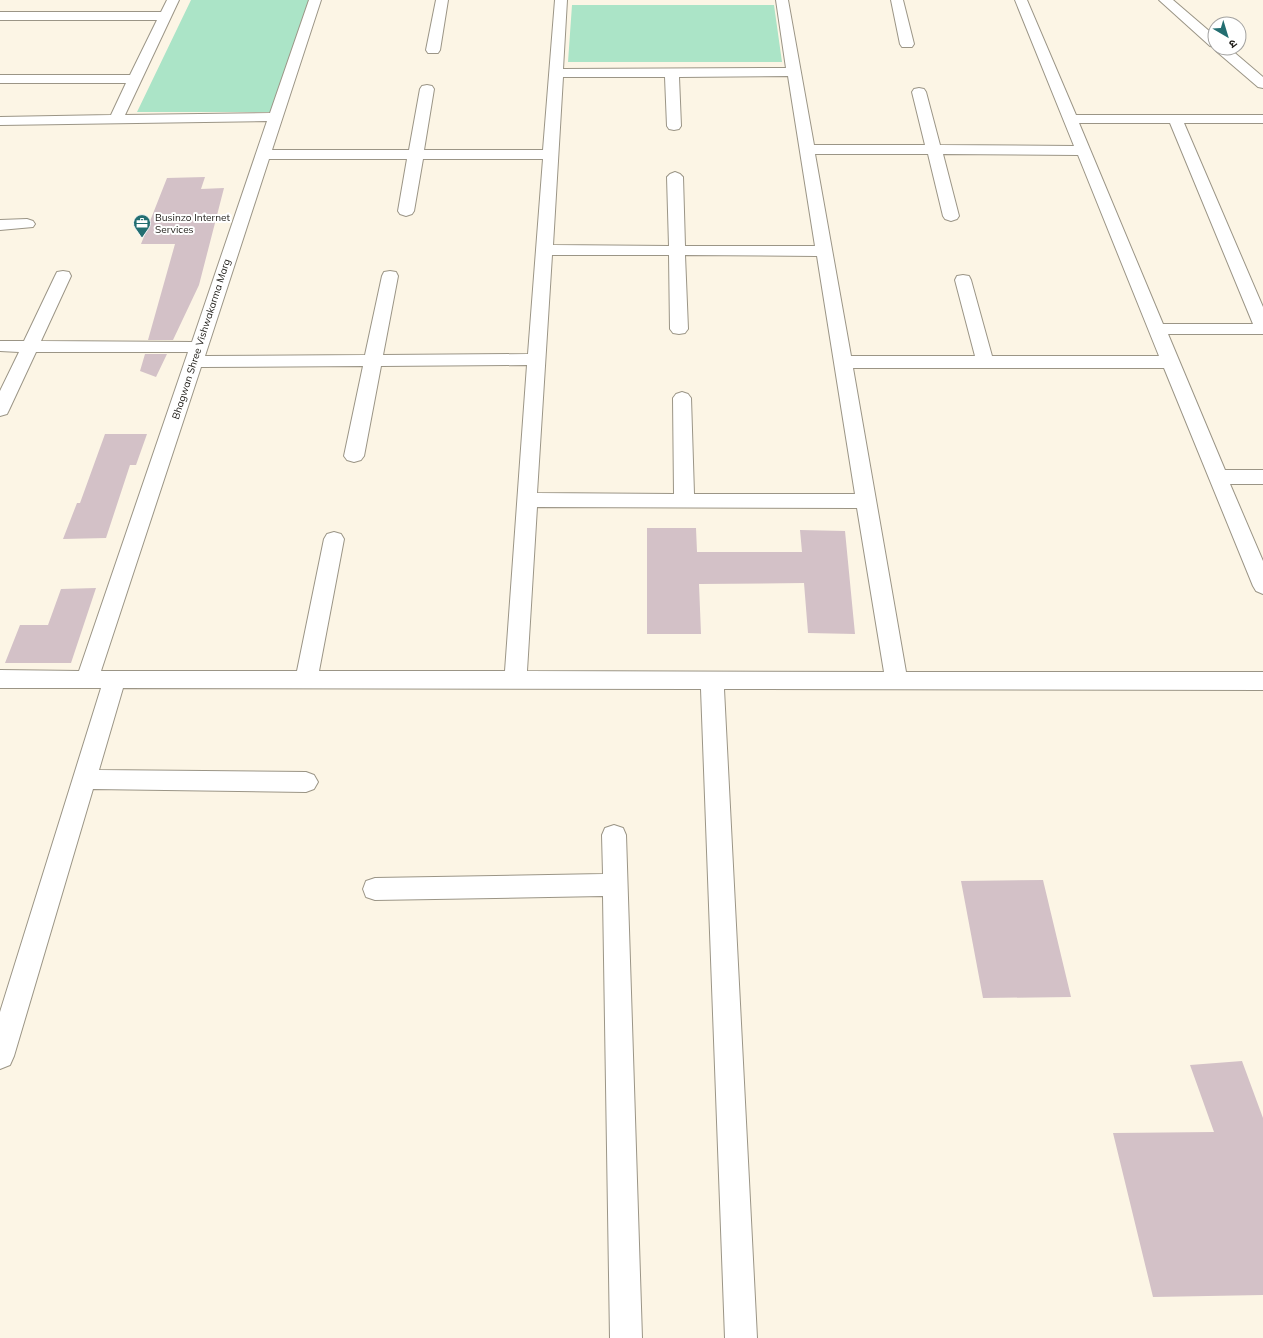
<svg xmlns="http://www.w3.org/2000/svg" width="1263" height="1338" font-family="Mulish,'Noto Sans Devanagari',sans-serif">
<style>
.green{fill:#abe4c7}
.building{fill:#d3c1c7}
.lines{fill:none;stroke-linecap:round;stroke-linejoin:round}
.minor-casing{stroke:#9b9586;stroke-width:2}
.minor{fill:#fff;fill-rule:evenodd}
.labels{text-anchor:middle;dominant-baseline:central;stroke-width:4;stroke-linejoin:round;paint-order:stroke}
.far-poi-label{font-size:10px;fill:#191712;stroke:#fff;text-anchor:start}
.far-street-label{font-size:10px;fill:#191712;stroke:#fff}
</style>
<rect width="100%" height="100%" fill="#fcf5e5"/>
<path class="green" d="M191,0H310L270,112H137Z
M572,5H774L782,62H568Z"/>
<path class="building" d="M205,177L201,189L224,188L199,285L173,340H148L175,244H141L167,178Z
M145,354H167L156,377L140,371Z
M105,434H147L136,465H130L106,538L63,539L77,503H80Z
M647,528H696L697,552H802L800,530L845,531L855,634L808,633L804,583L699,584L701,634H647Z
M96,588L71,663H5L20,625H48L61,589Z
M1043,880L1071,997L983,998L961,881Z
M1242,1061L1263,1118V1295L1153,1297L1113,1133L1214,1132L1190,1065Z"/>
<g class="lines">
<g class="minor-casing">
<path id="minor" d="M167,0H179L125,115L270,113L309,0H321L272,150H409L420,89L422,86L427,85L432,86L434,89L424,150H543L555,0H567L563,69L786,68L776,0H788L814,145H925L912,92L914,89L919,88L924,89L926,92L940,145L1074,146L1015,0H1027L1076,115H1263V123H1184L1263,307V334H1168L1225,470H1263V484H1230L1263,561V594L1256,591L1253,586L1164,368H853L906,672H1263V690L724,689L757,1338H725L701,689L123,688L99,770L306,772L314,775L318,782L314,789L306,792L93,789L14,1056L10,1065L0,1069V1012L101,688H0V670L79,671L188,352H36L9,410L7,414L0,416V391L19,352L0,351V341H24L55,276L57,272L63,271L69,272L71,276L41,341L192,342L267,121L0,125V117L111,115L126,83H0V75H130L157,20H0V12H161ZM788,76L815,246H685L683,177L680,174L675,172L670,174L667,177L669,246L553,245L563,77H665L667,126L669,129L674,130L679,129L681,126L679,77ZM1079,123H1170L1253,324H1163ZM815,154H928L943,216L945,219L951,221L957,219L959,216L943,154L1078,155L1159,356H992L971,280L969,276L963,275L957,276L955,280L975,356H851ZM269,159H407L398,211L400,214L406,216L412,214L414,211L423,159H543L528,354L383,355L398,276L396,272L390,271L384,272L382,276L365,355L205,356ZM552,255H669L670,329L673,333L679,334L685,333L688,329L685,255L817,256L855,494H694L691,398L688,394L682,392L676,394L673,398L674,494L537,493ZM527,365L505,671H319L344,539L341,534L334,532L327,534L324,539L297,671H101L201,367L363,366L344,456L347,460L354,462L361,460L364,456L381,366ZM537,507L857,508L884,672L527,671Z
M436,0H448L440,50L438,53H428L426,50Z
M891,0H903L914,44L912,47H902L900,44Z
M1159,0H1173L1215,36V48H1229L1263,77V88L1258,87L1216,51L1214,48L1215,47L1210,46Z
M27,219L33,221L35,224L33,227L0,230V220Z
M614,825L623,828L626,835L642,1338H610L603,896L375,900L366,897L363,889L366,881L375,878L603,874L602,835L605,828Z"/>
</g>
<use href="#minor" class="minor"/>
</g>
<defs>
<g id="office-pin" transform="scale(0.9)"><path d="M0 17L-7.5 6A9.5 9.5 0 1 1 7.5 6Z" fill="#236e71" stroke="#fff"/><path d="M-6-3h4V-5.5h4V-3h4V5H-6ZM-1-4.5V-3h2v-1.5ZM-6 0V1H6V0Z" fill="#fff"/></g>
</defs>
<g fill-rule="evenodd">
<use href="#office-pin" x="142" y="223"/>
</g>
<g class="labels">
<g class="far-poi-label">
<text x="155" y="217">Businzo Internet<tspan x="155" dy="12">Services</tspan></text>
</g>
<g class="far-street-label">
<text transform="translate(201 339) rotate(-72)">Bhagwan Shree Vishwakarma Marg</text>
</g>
</g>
<g transform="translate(1227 36) rotate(142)"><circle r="19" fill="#ffffff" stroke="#a3a2a0"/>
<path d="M0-3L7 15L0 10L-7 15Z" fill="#236e71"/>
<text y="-6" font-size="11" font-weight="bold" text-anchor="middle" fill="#191712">उ</text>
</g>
</svg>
